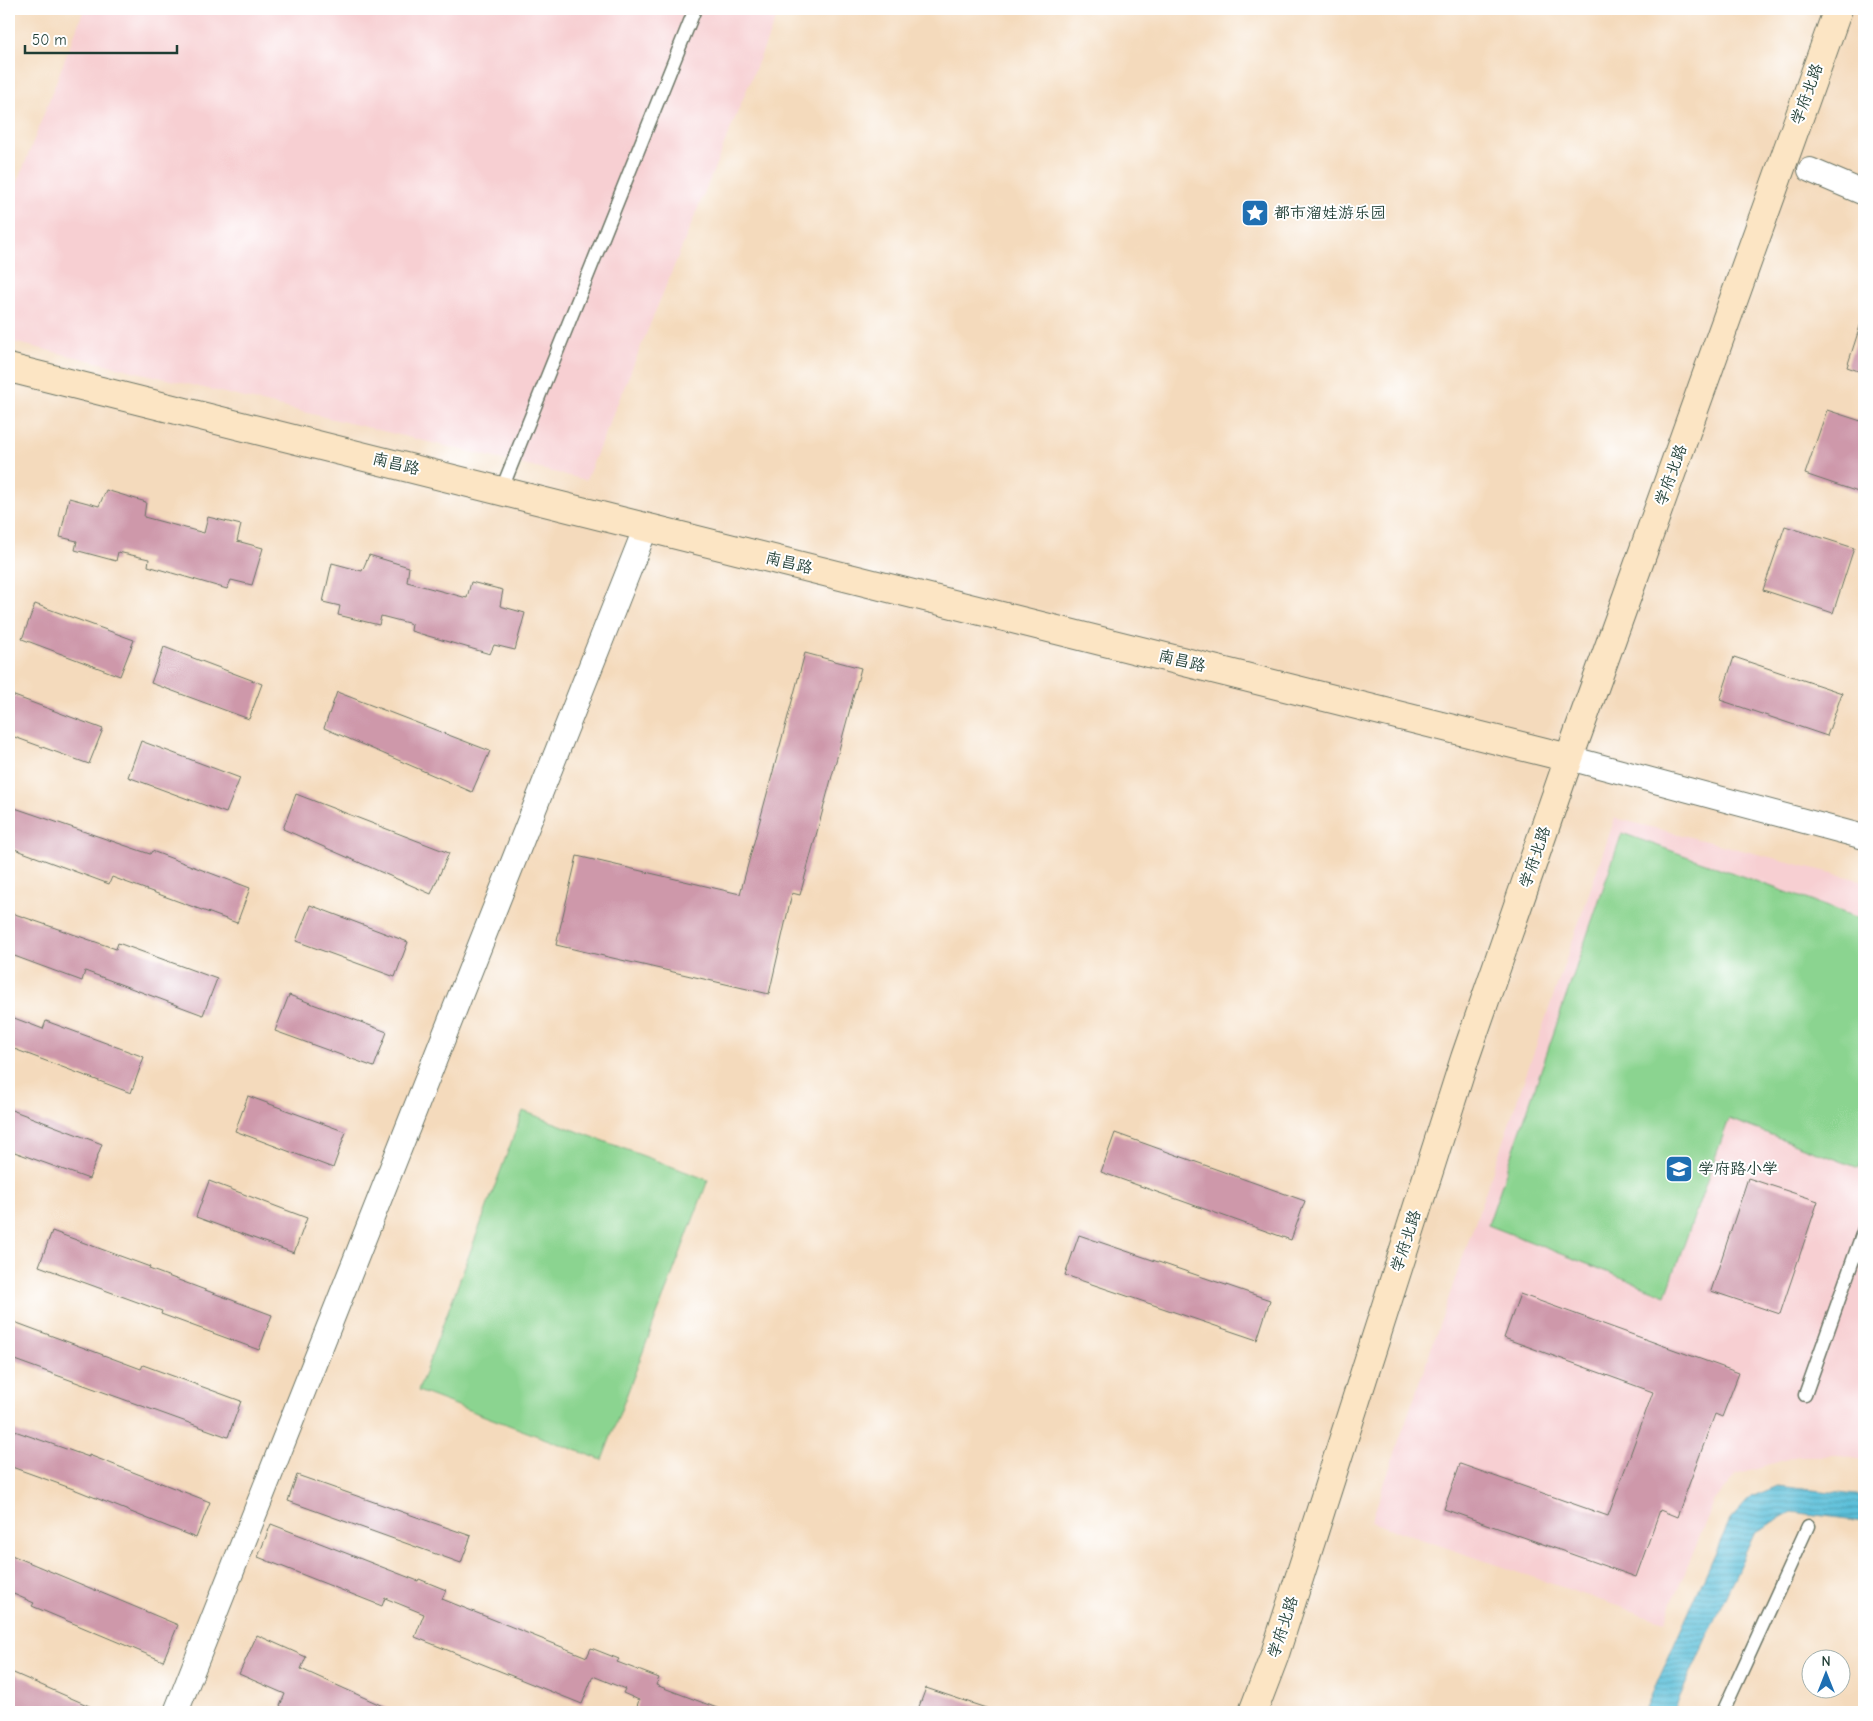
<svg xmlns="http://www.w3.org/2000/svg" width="1873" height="1721" font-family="'Comic Neue','LXGW WenKai TC',sans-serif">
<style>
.built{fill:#f7cfd2}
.park{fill:#8bd490;stroke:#558862}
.water{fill:url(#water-rules);stroke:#3e7e87}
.building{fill:#ce98aa}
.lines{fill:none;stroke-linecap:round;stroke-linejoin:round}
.lane-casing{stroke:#6a7464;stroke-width:15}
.street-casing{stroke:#6a7464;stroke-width:26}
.secondary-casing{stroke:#6a7464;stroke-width:30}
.lane{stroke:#fff;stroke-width:12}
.street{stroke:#fff;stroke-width:24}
.secondary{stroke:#fce5c4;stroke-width:28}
.labels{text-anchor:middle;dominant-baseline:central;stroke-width:4;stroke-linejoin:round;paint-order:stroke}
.street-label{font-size:16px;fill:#1f3d34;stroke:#fff}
.poi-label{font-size:16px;fill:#1f3d34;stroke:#fff;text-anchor:start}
</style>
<defs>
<pattern id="water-rules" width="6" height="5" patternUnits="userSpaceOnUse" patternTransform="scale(1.25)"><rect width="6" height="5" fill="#5cc0da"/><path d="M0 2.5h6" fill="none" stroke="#4b9db2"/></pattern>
</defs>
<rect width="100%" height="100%" fill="#fff"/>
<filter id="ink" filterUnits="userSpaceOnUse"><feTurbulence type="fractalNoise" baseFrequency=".02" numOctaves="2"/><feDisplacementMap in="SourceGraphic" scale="10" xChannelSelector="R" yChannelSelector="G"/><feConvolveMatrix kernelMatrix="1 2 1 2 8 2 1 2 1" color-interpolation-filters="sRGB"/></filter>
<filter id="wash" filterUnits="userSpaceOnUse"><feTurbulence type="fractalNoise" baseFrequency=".0096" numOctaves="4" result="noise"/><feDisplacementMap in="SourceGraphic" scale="20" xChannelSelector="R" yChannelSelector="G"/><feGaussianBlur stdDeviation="1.12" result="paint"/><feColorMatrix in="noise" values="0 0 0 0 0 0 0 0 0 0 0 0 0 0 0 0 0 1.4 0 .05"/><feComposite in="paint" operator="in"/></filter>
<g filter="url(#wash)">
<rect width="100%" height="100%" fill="#f4dabc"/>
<path class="built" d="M84,9H780L586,480L9,341V205Z
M1615,818L1864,881V1460L1840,1456H1798L1736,1474L1714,1502L1664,1622L1371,1522Z"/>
<path class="park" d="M1622,833L1864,920V1154L1859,1168L1729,1119L1666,1295L1488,1225Z
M523,1111L708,1180L602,1460L418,1391Z"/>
<path class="water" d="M1778,1486L1864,1496V1521L1792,1512L1755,1532L1673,1712H1644L1730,1520L1751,1497Z"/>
<g id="blocks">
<path class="building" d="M1861,323L1864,324V373L1847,367Z
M1827,410L1864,422V494L1805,474Z
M106,490L146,502L144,517L204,533L208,517L241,525L237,541L263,548L252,585L231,580L227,589L148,566L149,559L118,552L116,561L75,550L77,541L60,537L69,498L99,506Z
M1785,526L1854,548L1833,613L1763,590Z
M369,555L409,567L407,582L467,598L471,582L503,590L500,606L525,613L515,650L494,645L490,654L411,631L412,624L381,616L379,625L338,615L340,606L323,602L332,563L362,571Z
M35,604L134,640L120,676L22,639Z
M164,647L262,684L249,719L151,683Z
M805,653L861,668L800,895L792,893L769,994L556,945L577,856L740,894Z
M1734,657L1842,693L1827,736L1720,700Z
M337,692L490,751L472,792L324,728Z
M9,694L103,729L89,764L9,735Z
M141,741L240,778L226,813L128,777Z
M296,794L449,853L431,894L283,829Z
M9,806L150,854L152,851L250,888L237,923L112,877L109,884L9,847Z
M310,905L408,942L395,977L296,941Z
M9,912L116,949L118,943L217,979L203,1015L85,971L82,981L9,954Z
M289,995L387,1032L374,1067L275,1031Z
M9,1016L43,1029L46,1021L144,1057L131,1093L9,1047Z
M248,1096L346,1132L333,1168L235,1131Z
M9,1109L102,1144L89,1179L9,1150Z
M1115,1133L1305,1201L1291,1240L1101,1172Z
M1748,1178L1818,1201L1780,1314L1711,1291Z
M209,1181L307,1218L294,1253L196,1217Z
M52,1231L150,1267L149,1269L272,1315L259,1350L161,1314L162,1311L39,1266Z
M1079,1235L1270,1300L1257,1340L1065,1275Z
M1520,1294L1739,1373L1722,1417L1715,1414L1677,1517L1660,1510L1636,1577L1444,1509L1460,1464L1608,1516L1653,1392L1504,1338Z
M9,1320L141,1369L143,1365L241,1401L228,1437L9,1358Z
M9,1429L89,1457V1455L210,1502L196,1538L76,1490L9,1466Z
M297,1475L471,1536L461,1563L288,1501Z
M271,1524L418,1581L419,1579L446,1590L442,1599L587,1657L591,1648L619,1659L617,1662L659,1678L656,1685L725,1711L724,1712H635L639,1700L623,1693L625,1689L593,1676L582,1704L415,1637L424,1614L385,1598L382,1606L258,1557Z
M9,1554L178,1625L163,1661L32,1606L34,1603L9,1592Z
M257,1635L306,1657L301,1669L396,1712H294L280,1706L285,1694L239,1674Z
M9,1671L103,1712H9Z
M926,1688L989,1709V1712H917Z"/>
</g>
</g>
<g filter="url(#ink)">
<use href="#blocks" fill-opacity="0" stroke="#6a7464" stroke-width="1"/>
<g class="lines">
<g class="lane-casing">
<path id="lane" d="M501,491L695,9
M1805,1395L1864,1229
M1723,1712L1808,1526"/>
</g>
<g class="street-casing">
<path id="street" d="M1810,170L1864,193
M1569,758L1864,837
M176,1712L646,527"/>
</g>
<g class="secondary-casing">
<path id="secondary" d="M9,368L1569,758
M1253,1712L1274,1657L1465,1058L1569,758L1838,9"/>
</g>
<use href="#lane" class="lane"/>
<use href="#street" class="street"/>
<use href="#secondary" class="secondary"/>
</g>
</g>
<defs>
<g id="sight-square" transform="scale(1.4375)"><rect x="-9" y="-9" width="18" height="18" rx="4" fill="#1f6fb2" stroke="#fff"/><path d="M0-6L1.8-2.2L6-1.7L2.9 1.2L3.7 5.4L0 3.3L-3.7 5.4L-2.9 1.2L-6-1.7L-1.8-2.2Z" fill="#fff"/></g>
<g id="school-square" transform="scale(1.4375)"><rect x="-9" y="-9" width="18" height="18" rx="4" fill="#1f6fb2" stroke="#fff"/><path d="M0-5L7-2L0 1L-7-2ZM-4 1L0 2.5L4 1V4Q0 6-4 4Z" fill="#fff"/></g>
</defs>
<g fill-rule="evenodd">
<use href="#sight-square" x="1255" y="213"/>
<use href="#school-square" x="1679" y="1169"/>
</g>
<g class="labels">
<g class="street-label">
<text transform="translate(1807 94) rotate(-70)">学府北路</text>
<text transform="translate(396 464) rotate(14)">南昌路</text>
<text transform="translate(1671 475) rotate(-70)">学府北路</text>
<text transform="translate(789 563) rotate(14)">南昌路</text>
<text transform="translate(1182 661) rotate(14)">南昌路</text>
<text transform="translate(1535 857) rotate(-71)">学府北路</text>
<text transform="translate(1406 1241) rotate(-72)">学府北路</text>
<text transform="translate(1283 1627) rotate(-72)">学府北路</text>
</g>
<g class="poi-label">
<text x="1274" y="213">都市溜娃游乐园</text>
<text x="1698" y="1169">学府路小学</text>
</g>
</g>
<rect width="1873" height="1721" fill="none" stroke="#fff" stroke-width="30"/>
<g transform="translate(1826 1674)"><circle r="24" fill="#ffffff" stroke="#a5b1ae"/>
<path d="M0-4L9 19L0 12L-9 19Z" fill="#1f6fb2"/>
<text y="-8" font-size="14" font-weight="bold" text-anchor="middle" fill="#1f3d34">N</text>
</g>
<path d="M25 45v8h152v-8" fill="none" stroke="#1f3d34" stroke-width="2.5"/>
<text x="32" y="45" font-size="15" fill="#1f3d34" stroke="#ffffff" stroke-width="4" paint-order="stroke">50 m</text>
</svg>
